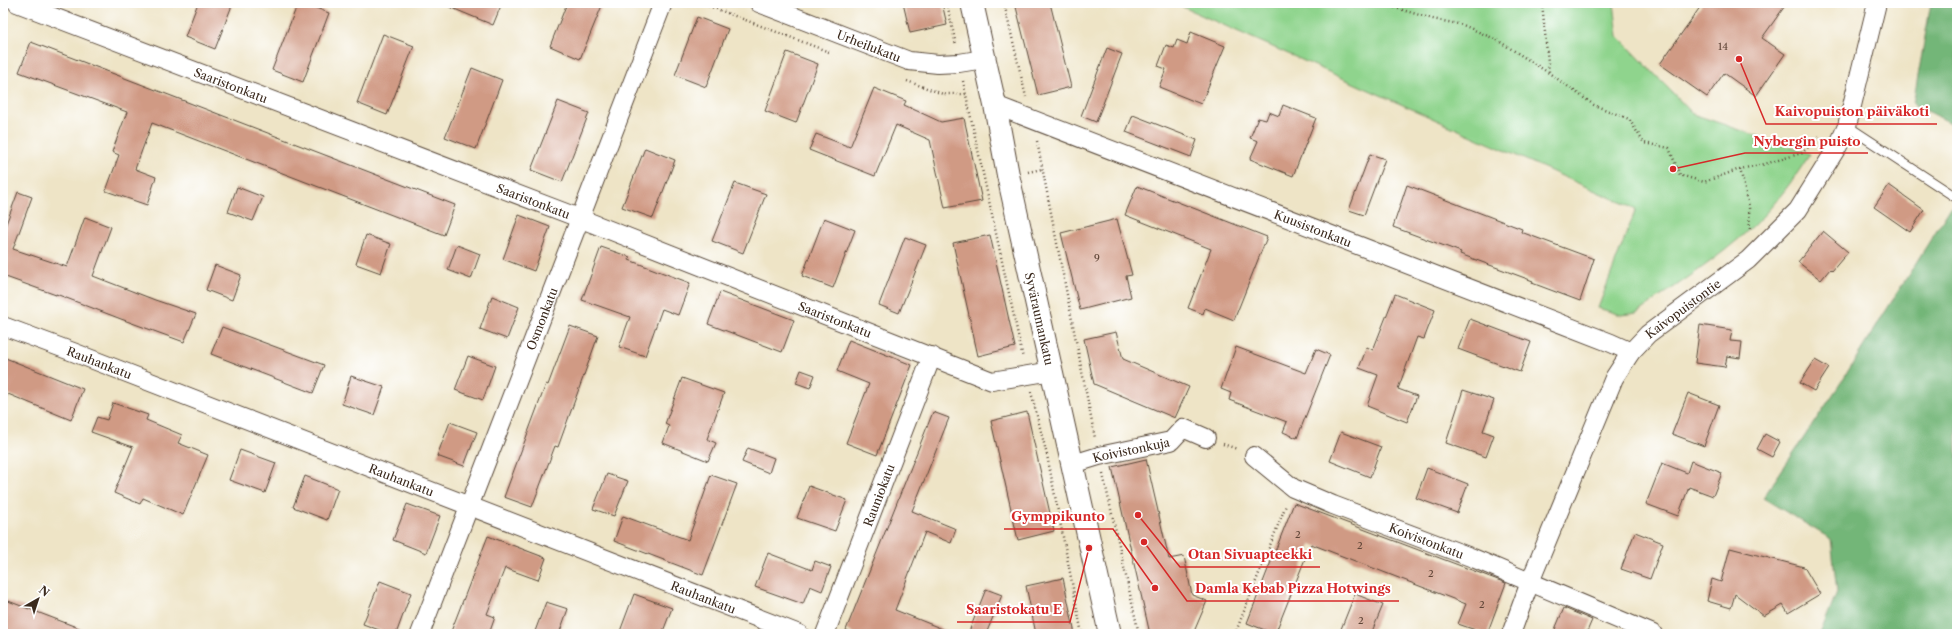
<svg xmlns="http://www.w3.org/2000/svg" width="1960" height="637" font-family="'Libre Caslon Text',serif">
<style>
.green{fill:#8fd48d;stroke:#657f56}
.forest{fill:#73b678;stroke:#57704b}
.building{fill:#d09a84}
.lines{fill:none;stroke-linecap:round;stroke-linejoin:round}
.service-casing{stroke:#564637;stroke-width:11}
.minor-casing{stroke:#564637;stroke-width:20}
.secondary-casing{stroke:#564637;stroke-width:24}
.path{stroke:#564637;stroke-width:2.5;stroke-dasharray:1 3;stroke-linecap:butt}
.service{stroke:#fff;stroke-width:9}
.minor{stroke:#fff;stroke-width:18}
.secondary{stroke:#fff;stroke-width:22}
.labels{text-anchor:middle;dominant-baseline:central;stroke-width:4;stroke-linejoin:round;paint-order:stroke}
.number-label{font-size:10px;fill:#604638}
.street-label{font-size:12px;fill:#3b2a1e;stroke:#fff}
.leader{fill:none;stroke:#d62828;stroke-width:1.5}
.callout-dot{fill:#d62828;stroke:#fff;stroke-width:1.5}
.callout-label{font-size:13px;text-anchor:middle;font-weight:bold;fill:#d62828;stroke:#fff;stroke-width:4;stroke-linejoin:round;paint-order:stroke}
</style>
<rect width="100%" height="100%" fill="#fff"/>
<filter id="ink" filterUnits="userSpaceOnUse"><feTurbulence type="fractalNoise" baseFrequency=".025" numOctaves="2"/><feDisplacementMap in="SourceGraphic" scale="8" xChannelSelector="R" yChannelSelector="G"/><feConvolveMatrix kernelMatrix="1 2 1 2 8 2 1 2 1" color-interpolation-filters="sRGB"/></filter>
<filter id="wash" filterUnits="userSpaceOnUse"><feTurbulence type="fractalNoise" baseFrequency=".012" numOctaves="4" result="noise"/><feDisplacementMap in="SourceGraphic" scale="16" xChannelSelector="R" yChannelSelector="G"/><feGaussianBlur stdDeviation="0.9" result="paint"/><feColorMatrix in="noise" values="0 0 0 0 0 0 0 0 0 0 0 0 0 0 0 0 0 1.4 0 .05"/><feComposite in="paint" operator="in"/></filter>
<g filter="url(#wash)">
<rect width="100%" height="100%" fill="#eee4c6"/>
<path class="green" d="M1174,3H1614L1618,36L1693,114L1810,154C1794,179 1776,204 1754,225C1719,259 1676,285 1637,313L1621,315L1598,308L1636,209Z"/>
<path class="forest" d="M1931,3H1957V126L1913,104Z
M1951,207L1957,211V634H1820L1837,592L1831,539L1763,498L1838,387Z"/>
<g id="blocks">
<path class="building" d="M198,3H233L215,49L185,37Z
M298,3H303L329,13L303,82L272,70Z
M440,3H502L493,25Z
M567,3H603L580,59L550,46Z
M903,3H942L947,25L910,33Z
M1015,3H1050L1071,87L1038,95Z
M1703,3H1787L1762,38L1785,54L1756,96L1724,73L1707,97L1660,64Z
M697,17L728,29L706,87L675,75Z
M1191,32L1225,46L1201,104L1159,87L1166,69L1158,66L1166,45L1174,48L1177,40L1187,44Z
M383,34L414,46L387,115L357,103Z
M31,42L455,205L444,235L152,123L135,169L156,177L147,205L106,191L119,155L112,152L127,112L19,72Z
M1107,48L1122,54L1096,122L1081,116Z
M787,52L818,64L796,123L765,111Z
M472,68L502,80L476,149L445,137Z
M874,88L906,101L904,105L941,122L964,118L982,201L945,208L930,140L896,125L875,176L809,150L816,134L850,147Z
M558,101L589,113L562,182L531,170Z
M1283,105L1316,118L1293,176L1250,159L1258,141L1250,138L1258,118L1266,120L1269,112L1279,116Z
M1133,115L1197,140L1191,157L1126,132Z
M645,148L675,160L653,218L622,207Z
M1370,154L1385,159L1364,215L1349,210Z
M735,183L766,194L743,253L712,241Z
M1407,185L1522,229L1521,232L1594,259L1580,301L1532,283L1533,281L1460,254L1461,252L1393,227Z
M1889,185L1924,210L1910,232L1874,207Z
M1137,186L1267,237L1234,320L1205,308L1203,314L1188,308L1211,249L1125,215Z
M237,187L263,197L253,221L228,212Z
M18,192L32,197L13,249L67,267L85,217L111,227L93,276L155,300L196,314L184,342L121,319L56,294V295L3,276V232Z
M519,215L550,227L534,271L503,259Z
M824,218L855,230L833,288L802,276Z
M1117,219L1132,275L1126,276L1131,297L1080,310L1061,233Z
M1823,231L1848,252L1832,271L1830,269L1821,280L1798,262Z
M366,235L391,244L381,273L356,264Z
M990,235L1015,347L978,356L953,243Z
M905,237L926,245L899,313L879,305Z
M457,245L480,254L471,279L448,270Z
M601,247L630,257L629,260L690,283L678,315L662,309L645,356L619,347L630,317L582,300Z
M215,265L241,275L232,300L206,290Z
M720,292L794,320L782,352L708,324Z
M1395,294L1435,310L1424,339L1417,337L1398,389L1417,396L1407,422L1367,406L1378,375L1359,368L1367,347L1373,350Z
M492,296L519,307L507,339L480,329Z
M1470,319L1531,342L1520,372L1458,349Z
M1700,325L1732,330L1730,341L1742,342L1740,358L1727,356L1725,367L1695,363Z
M570,326L598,336L558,447L555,446L532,507L504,497L546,384L548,385Z
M222,327L324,365L313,393L211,354Z
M1116,332L1123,359L1189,387L1175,418L1094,384L1084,339Z
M849,340L912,365L877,455L846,443L869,384L837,371Z
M1236,347L1306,373L1316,349L1330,355L1297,438L1283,432L1287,422L1229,400L1231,393L1221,389Z
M468,356L495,366L483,400L455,390Z
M3,357L83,389L71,420L8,394L3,403Z
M1815,360L1829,368L1814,391L1800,383Z
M801,370L815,375L810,388L796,383Z
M351,376L384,387L374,415L342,404Z
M682,378L724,393L707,439L716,443L708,461L663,443L669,426L665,424Z
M1463,390L1494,400L1483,431L1494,435L1486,457L1446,443Z
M1688,393L1719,405L1704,446L1672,434Z
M113,403L148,415L146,420L182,435L178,443L208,455L183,515L143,498L140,504L114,493L133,447L91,432L97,417L107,420Z
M933,412L949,418L912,511L956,529L951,543L925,532L895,610L955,634H856L846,630Z
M1027,412L1054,531L1018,540L991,421Z
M450,422L477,432L464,466L437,456Z
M1341,432L1381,447L1370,477L1330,461Z
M1765,434L1780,442L1772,457L1757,449Z
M748,448L774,458L769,473L742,462Z
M240,450L276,463L265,493L229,480Z
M1146,459L1169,559L1184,556L1192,595L1207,601L1193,634H1150L1112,467Z
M1691,461L1722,473L1713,496L1689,487L1678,516L1646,504L1662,463L1687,473Z
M1427,468L1468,484L1457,513L1416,498Z
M607,474L628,481L614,516L593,509Z
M711,475L737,484L703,575L614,541L623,516L688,540Z
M305,476L338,489L327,520L293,507Z
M809,486L847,500L835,531L797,518Z
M1294,503L1506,583L1487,634L1458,624L1466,604L1311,544L1275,634L1247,623Z
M407,504L440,516L426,553L393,540Z
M1635,532L1663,543L1650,579L1621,569Z
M488,536L546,558L538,580L505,568L487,614L495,617L489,634H450Z
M1730,548L1804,567L1820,594L1788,613L1783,605L1764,616L1735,594L1731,608L1707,601L1712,579L1721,582Z
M768,553L812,570L815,561L831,567L822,591L810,586L803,604L755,587Z
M1063,578L1075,634H1036L1026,586Z
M380,581L411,593L396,634H390L363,624Z
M986,589L1002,595L986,634H968Z
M634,594L672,608L662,634H619Z
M1355,594L1383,605L1371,634H1339Z
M3,599L92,633V634H3Z
M546,602L568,609L559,634H534Z
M1564,608L1592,620L1586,634H1553Z"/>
</g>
</g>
<g filter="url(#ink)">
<use href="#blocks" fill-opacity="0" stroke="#564637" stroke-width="1"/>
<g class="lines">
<g class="service-casing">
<path id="service" d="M1847,126L1957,198"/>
</g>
<g class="minor-casing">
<g id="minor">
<path id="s1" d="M17,3L579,218L992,381L1052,371"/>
<path id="s2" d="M759,3L909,61L938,64L959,63L984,59"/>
<path id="s3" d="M995,105L1611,343L1631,352"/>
<path id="s4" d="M3,326L73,352L799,634"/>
<path id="s5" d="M1254,456L1293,488L1333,505L1473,558L1653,634"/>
<path id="s6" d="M1073,464L1099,456L1171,441L1183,428L1206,438"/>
<path id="s7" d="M420,634L663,3"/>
<path id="s8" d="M825,634L932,356"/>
<path id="s9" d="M1511,634L1530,582L1614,378L1631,352L1648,334L1748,260L1798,210L1838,146L1847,126L1877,3"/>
</g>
</g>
<g class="secondary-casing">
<g id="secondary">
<path id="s10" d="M972,3L995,105L1008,175L1110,634"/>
</g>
</g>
<path class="path" d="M701,3L829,52
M947,3L956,45
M1004,3L1026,97
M1379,3L1433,19L1463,25L1497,40L1549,73L1594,105L1629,119L1644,143L1669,148L1680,175L1704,182L1740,169L1765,164L1802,153L1819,137
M1542,3L1549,72
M907,81L943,94H966
M963,81L1023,358
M1037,141L1095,438
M1740,169L1749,206L1750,231
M1028,172L1042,169
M1031,392L1047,455L1082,634
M1223,444L1237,449
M1103,474L1139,634
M1235,634L1286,505"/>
<use href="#service" class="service"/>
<use href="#minor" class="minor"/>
<use href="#secondary" class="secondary"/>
</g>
</g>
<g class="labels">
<g class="number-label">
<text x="1723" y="46">14</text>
<text x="1097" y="257">9</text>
<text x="1298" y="534">2</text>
<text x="1360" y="545">2</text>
<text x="1431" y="573">2</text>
<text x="1482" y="604">2</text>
<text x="1361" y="620">2</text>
</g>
<g class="street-label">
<text stroke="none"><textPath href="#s2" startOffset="118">Urheilukatu</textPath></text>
<text stroke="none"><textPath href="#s1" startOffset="229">Saaristonkatu</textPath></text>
<text stroke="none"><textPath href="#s1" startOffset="553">Saaristonkatu</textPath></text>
<text stroke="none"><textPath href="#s3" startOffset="341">Kuusistonkatu</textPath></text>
<text stroke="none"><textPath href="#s9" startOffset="375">Kaivopuistontie</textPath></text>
<text stroke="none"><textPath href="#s7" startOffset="338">Osmonkatu</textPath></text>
<text stroke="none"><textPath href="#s1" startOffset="877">Saaristonkatu</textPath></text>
<text stroke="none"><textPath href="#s10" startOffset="323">Syväraumankatu</textPath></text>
<text stroke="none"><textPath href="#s4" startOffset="103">Rauhankatu</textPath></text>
<text stroke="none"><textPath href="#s6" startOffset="60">Koivistonkuja</textPath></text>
<text stroke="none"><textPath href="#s4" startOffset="427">Rauhankatu</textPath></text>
<text stroke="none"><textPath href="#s8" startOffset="149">Rauniokatu</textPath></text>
<text stroke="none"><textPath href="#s5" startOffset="194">Koivistonkatu</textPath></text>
<text stroke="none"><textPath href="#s4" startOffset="751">Rauhankatu</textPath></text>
</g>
</g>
<path class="leader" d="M1739 59L1766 124H1937M1673 169L1745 153H1868M1155 588L1113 529H1004M1138 515L1180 567H1320M1144 542L1187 601H1399M1089 548L1070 622H957"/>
<g class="callout-dot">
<circle cx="1739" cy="59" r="4"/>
<circle cx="1673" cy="169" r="4"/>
<circle cx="1155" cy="588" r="4"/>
<circle cx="1138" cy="515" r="4"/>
<circle cx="1144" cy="542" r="4"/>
<circle cx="1089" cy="548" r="4"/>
</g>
<g class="callout-label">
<text x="1852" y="116">Kaivopuiston päiväkoti</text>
<text x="1807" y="146">Nybergin puisto</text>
<text x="1058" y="521">Gymppikunto</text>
<text x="1250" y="559">Otan Sivuapteekki</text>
<text x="1293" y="593">Damla Kebab Pizza Hotwings</text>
<text x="1014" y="614">Saaristokatu E</text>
</g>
<rect width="1960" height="637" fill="none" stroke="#fff" stroke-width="16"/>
<g transform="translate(38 599) rotate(39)" stroke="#ffffff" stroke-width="3" paint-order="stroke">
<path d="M0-3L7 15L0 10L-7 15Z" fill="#3b2a1e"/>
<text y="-6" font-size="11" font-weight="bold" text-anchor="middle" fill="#3b2a1e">N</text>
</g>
</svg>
